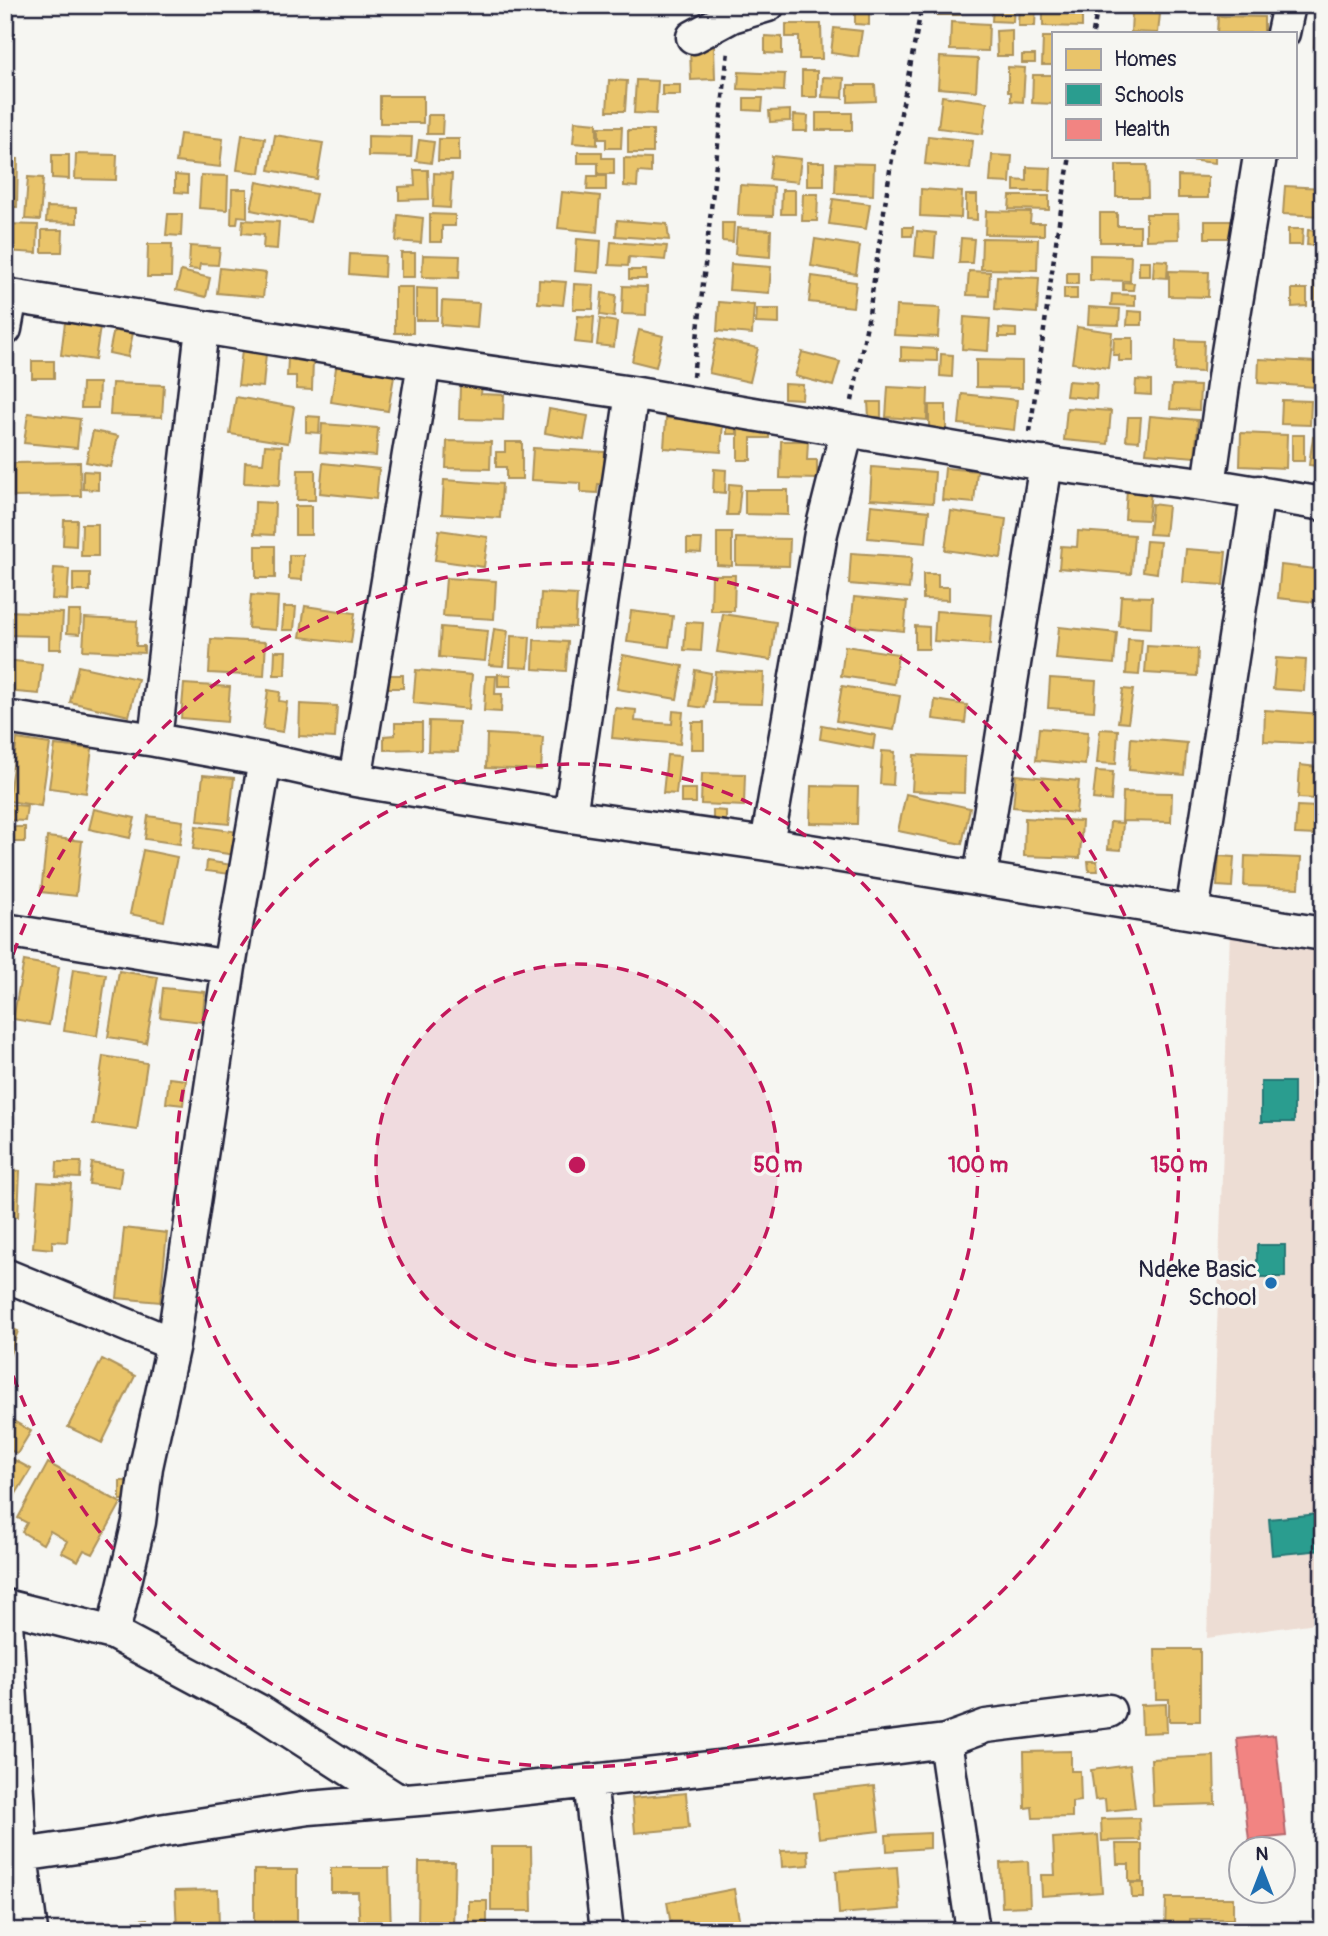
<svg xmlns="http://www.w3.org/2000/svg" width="1328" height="1936" font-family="Pangolin,sans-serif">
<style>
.built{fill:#edddd4}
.homes{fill:#e9c46a;stroke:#ad935c;stroke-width:2}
.schools{fill:#2a9d8f;stroke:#287876;stroke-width:2}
.health{fill:#f28482;stroke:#b4676d;stroke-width:2}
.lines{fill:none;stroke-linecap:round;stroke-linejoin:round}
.minor-casing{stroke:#22223b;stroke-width:37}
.path{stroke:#22223b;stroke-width:4.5;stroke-dasharray:5 5;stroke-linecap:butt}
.minor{stroke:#f6f6f2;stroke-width:32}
.ring{fill:none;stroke:#c2185b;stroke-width:3.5;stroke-dasharray:12 9}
.poi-dot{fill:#1f6fb2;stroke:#f6f6f2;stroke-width:2.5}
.labels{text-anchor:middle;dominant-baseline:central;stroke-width:7;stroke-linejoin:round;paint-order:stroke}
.poi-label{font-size:24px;fill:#22223b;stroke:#f6f6f2;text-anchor:end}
.centre{fill:#c2185b;stroke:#f6f6f2;stroke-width:3.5}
.ring-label{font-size:21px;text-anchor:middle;font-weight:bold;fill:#c2185b;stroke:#f6f6f2;stroke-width:7;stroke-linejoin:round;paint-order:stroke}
</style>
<rect width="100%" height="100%" fill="#f6f6f2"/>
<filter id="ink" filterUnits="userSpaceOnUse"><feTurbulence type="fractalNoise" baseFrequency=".0143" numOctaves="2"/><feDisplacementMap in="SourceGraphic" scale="14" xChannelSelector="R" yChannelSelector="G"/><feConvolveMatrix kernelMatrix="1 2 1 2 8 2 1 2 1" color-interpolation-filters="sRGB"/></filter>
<g filter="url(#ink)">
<path class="built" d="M1230,929L1323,943V1622L1207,1638Z"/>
<path class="homes" d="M855,5H869V25L855,24Z
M937,5H960V15H937Z
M993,5H1014L1013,22L992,21Z
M1019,5H1036L1035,26H1018Z
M1043,5H1082V27L1043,26Z
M1132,12L1160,14L1158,33L1131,32Z
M1218,16L1264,17V33H1217Z
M951,22L989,24L988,51L950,50Z
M786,24H821L822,59H799V37H786Z
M834,28L862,31L858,57L831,53Z
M1315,28H1323V47H1314Z
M1012,30V56H997L996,31Z
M765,36L782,37V54L765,53Z
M1043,37H1053V65H1042Z
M714,46L715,79L691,80L690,47Z
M1022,55H1035V63H1022Z
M940,57L978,59L976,91L938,88Z
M1008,67L1025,68L1023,102L1011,101V92H1008Z
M802,71H817V97H802Z
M739,72L785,74L784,91L738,89Z
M1033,75H1053V104L1032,103Z
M823,77L844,78L843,98L822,97Z
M609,80L627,81L625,111H607Z
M636,80L658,81L656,114L634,113Z
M662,85H680V95H662Z
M848,85H875L876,101L848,102Z
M380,96H423V123H380Z
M942,96L987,102L983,134L938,128Z
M744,98H763L762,111L744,110Z
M790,110V121L770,122L769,111Z
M816,113H852V130H816Z
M428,115H443L442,134H427Z
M794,115L808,116L807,131H793Z
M575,121L597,123V145L573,143Z
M599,127H622L621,148H606V139H599Z
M628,130H653V153H628Z
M180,134L223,139L220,167L176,162Z
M242,135L265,138L260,173L237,170Z
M275,135L323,143L317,179L269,170Z
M368,136L412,137L411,157L368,156Z
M928,136L973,141L970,169L925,164Z
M439,139H459V161H438Z
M419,140L434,142L431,163L416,161Z
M578,152H602V158H614V174H598V163H578Z
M76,154L117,155L116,180L75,179Z
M52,155H69V179L52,178Z
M992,155L1012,156L1010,183L990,182Z
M772,156L801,159L798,182L769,179Z
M1188,156H1215V163L1188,160Z
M624,158L651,159V173L638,172L637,187L624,186Z
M5,159H18L17,207H5Z
M807,162H824V186H807Z
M836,163L874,164L873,195L835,193Z
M1116,165H1147L1148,197H1116Z
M1027,167L1051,168L1050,191H1014V180L1027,181Z
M414,170H428L429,199L399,200V187L415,186Z
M434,173L452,174L450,208L433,207Z
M175,175L188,176V193L175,192Z
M201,175L228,176L227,210L199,208Z
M588,176H606V190H587Z
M1178,176L1208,177V198H1178Z
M28,177L43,178L40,220L25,219Z
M257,182L316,194L310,222L251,210Z
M740,185L774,187L773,216L738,215Z
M1285,186L1323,188L1322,216L1283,214Z
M232,189H247V217L238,216L237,224H231Z
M921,189L962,192L961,218L920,216Z
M782,190H795V214H781Z
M562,192L600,196L597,232L558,228Z
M803,194H818L817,221H802Z
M966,195H977V220L966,219Z
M1010,196H1049V210L1009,209Z
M833,199L870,204L866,229L829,224Z
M47,207L77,208V223L46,222Z
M986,211L1031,212L1030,223H1044V235L985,234Z
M1100,213H1117V226H1140V242H1100Z
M168,214H182L181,236L166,235Z
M430,214L455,215V226H442V242H430Z
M1146,214H1178L1179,239L1146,240Z
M398,215L423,218L421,243L396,241Z
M243,220L279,222L277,249L263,248L264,235L242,233Z
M617,220L667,224L669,240L616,236Z
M1205,221H1235V238H1205Z
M722,223H734L733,242L722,241Z
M5,224L38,225L37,253L5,251Z
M903,227H913L912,236H903Z
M737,228L771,230L770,257L735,254Z
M1288,229H1303L1302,245H1288Z
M42,230H63L62,252H42Z
M1308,230L1319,231V246L1307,245Z
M917,231L936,233L934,258L915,256Z
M961,238L974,239L972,263H959Z
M982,238L1038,239L1037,270L981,269Z
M577,239L601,241L599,273L575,271Z
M815,239L860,246L856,274L811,266Z
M611,242L667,246L665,260L629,257L628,266L609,265Z
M148,244H172L171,277H147Z
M190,246L220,248L218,265L200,264L199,270L189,269Z
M401,253H415V277H401Z
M350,254L385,256L384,277L349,274Z
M423,255L460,256L459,278L422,277Z
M1090,255L1131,256L1130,281L1090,280Z
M1154,260L1168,261L1167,278L1153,277Z
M1139,261H1150V276H1139Z
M731,264L771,267L769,293L729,290Z
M220,268L266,273L263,297L217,293Z
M629,270H646V279H629Z
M181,271L210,278L206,297L176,290Z
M969,271L990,272L989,296L967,295Z
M1169,271L1209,272L1208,297L1169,296Z
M1067,273H1078V284H1067Z
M812,276L856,282L853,307L809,302Z
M997,276L1039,278L1037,313L995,310Z
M539,280L566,282L563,305L538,303Z
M1123,282L1134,283L1133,290H1123Z
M1314,282L1323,283V307L1314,306Z
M574,284L594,285L593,309H573Z
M623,286L647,287L646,315L622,314Z
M395,287H413V333H395Z
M416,288L437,289V320H416Z
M1064,288H1077V299H1064Z
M1292,289H1307V306L1292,307Z
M602,293L616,295L614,317L600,315Z
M1112,294L1135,295V306L1111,305Z
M442,301L479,303L477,328L441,325Z
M719,302L754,305L752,334L717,331Z
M896,306L940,308L938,337L894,335Z
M1089,307L1120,309L1119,325L1088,324Z
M757,309H779V324L756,323Z
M1128,311L1142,312V325H1127Z
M578,316L594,317L592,344L575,342Z
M964,317L990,319L988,351L962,349Z
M600,319L617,322L614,347L597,345Z
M65,322L100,327L95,360L61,355Z
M115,324L134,328L128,357L109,353Z
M1077,327L1112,332L1108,368L1072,363Z
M999,328L1016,329V337H999Z
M639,330L663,336L656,367L632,361Z
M1114,338H1133V361H1119V355H1113Z
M716,339L758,348L750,382L709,373Z
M1176,340L1204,341L1203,372L1175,371Z
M901,347L937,349V361L901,360Z
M242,350L266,353L263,387L238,385Z
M802,352L840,362L833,386L795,376Z
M941,354L953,355L952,377L940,376Z
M288,359L313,361L312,390L296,389V376H287Z
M1259,359L1316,362L1315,387L1258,383Z
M976,360L1022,361V388L976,387Z
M32,361H54V378H32Z
M337,361L395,371L388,411L331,402Z
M1136,380L1151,381V395L1135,394Z
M1068,381L1097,383L1096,399L1066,396Z
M82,383H99L98,408H81Z
M112,383L164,385L162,417L110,415Z
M784,384L803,385L802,399L784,398Z
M460,385L482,386L481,394L504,395L503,420L459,419Z
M1172,385L1200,386L1199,410L1170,409Z
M888,387L928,389L927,420L886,417Z
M962,394L1017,400L1014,430L959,424Z
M236,397L294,407L288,443L230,434Z
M1282,400L1311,401L1310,425L1281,424Z
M868,402H881V417H869Z
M1319,402L1323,403V427L1317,426Z
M929,405H946V429H929Z
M1067,408L1111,411L1108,444L1064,440Z
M549,409L588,416L584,440L545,433Z
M28,413L80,419L77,448L24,443Z
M727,415H737V434H727Z
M306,416L320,417L319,433L306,432Z
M1150,416L1198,420L1195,457L1146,453Z
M1128,417H1141L1139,441L1126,440Z
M666,418L723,422L721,452L664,448Z
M322,424L378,428L376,456L320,452Z
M738,428H769V438H751V460H738Z
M93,431L118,436L111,467L86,462Z
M1241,433L1287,435L1286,468L1240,466Z
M1292,435H1304V461H1292Z
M1313,437L1323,439V467L1309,465Z
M447,441L491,442L490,469L446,468Z
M781,441H808L807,460H817V479L780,478Z
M505,442H522V479H506V467H496V452H505Z
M265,445L282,446L280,485L244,483L245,462L263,463Z
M533,448L605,452L603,484H598L597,493L581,492V483L531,480Z
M80,462L81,496L14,497V463Z
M323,463L379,469L376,499L320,493Z
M872,467L935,472L933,503L870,499Z
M945,468L977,471L974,503L942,500Z
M714,469L726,470L725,493L713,492Z
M298,470H315V500H297Z
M83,471L98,472V490L83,489Z
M444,480L502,484L500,518L442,514Z
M729,484L741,485L738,515H727Z
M1127,489L1151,491L1148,520L1125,519Z
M745,490H788V515L745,514Z
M255,502L275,503L274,535L254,534Z
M1152,504L1168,506L1165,535L1149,534Z
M871,505L929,511L926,543L868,538Z
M295,506H311V535H295Z
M951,511L1006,519L1001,558L945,550Z
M64,520H77L76,546L63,545Z
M82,524H98V556H81Z
M439,530L488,537L484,567L435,560Z
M1078,531L1134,535L1131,574L1059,568L1061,546L1077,547Z
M717,533H732V566L717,565Z
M736,538L790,539L789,566L736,565Z
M687,539H702L701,553L687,552Z
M1146,541L1160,542L1157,573L1143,571Z
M256,546H275V578H256Z
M1186,549L1226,552L1223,585L1183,582Z
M851,553L912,557L909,589L849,584Z
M289,555H303L302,580L289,579Z
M1281,565L1323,570V603L1278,598Z
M54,568L69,569L67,600L52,599Z
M73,573H90V591H73Z
M923,574H938V587H949V600L923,599Z
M712,575H735L734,611H711Z
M446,578L496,581L494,619L443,616Z
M541,593L577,595L575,627L539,626Z
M251,595L278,597L276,630L248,628Z
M1121,596L1152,597L1151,628L1119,626Z
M854,597L907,602L904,631L851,626Z
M305,606L355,613L351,643L300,637Z
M284,607H296L294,630H282Z
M5,611L63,613L61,649H49V636L5,635Z
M68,611H81L80,634L67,633Z
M631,611L673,616L669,647L627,642Z
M936,611L992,615L990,645L934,641Z
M723,614L776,622L771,660L717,652Z
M85,618L137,621L136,646H144V653L83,650Z
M686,622L703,623L701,651L684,650Z
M915,626L929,627V649H915Z
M441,627L488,631L485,661L439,657Z
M1059,627L1117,633L1114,664L1056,659Z
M494,629L508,631L503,666L489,665Z
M511,636L530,637L528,668L510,667Z
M211,639L266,642L264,676L209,673Z
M1128,639L1142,640L1139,675L1126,674Z
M534,640L568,642L566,671L533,669Z
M845,646L898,654L894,684L841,676Z
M1147,646L1198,649L1197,676L1145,673Z
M275,651H286L285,675H274Z
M623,655L683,666L677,699L617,689Z
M1276,658L1306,660L1304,691L1273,689Z
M5,660L42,664L39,694L5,691Z
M78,666L138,679L129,716L70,702Z
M416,670L472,675L469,709L413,703Z
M695,670L711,673L705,708L690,706Z
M715,671L764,673L762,704L713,703Z
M498,674L511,675V686H498Z
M387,675H403V688H387Z
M486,676H496L495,694H502L501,712L484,711Z
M1050,678L1096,681L1094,711L1048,708Z
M184,684L230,687L227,722L181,718Z
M842,686L900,696L894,730L836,721Z
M1123,689L1133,690L1128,723L1118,722Z
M268,690L280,692L279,701L287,702L283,732L263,729Z
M935,700L967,705L965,723L933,719Z
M300,704L337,706L335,738L299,736Z
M615,708L636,710L635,721L672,724L673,711L683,712L680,744L612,738Z
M1265,710L1322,714L1320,744L1264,741Z
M429,721L459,722L458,752L428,751Z
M692,722H704V749H691Z
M395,723H422V749L384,750V736L395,735Z
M822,725L875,735L873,749L820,739Z
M1039,728L1088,732L1085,765L1036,760Z
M1100,729L1118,730L1116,764L1097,763Z
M487,734L543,737L541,770L486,768Z
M1131,738L1187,743L1184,775L1129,770Z
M17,739L50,744L41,806L8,801Z
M55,745L92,749L86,793L49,788Z
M882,751L895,752L893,785L880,784Z
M667,755L680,756L676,794L663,793Z
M914,755L965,757L964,793L912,791Z
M1300,765L1317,767L1316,799L1298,798Z
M1096,771L1113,772L1111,801L1093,799Z
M702,773L745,774L744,806L701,804Z
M203,775L234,778L229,824L198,821Z
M1016,775L1079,781L1076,813L1013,807Z
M811,786L858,787L857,824L810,823Z
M681,789H696V803H681Z
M1123,792L1172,793L1171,822L1122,821Z
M906,794L970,808L962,844L898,831Z
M5,804L27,806L25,821L5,820Z
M1297,806L1318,807L1316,835L1295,834Z
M94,809L135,818L130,838L89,829Z
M713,810L726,811V820H713Z
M148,816L183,821L180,844L145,839Z
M1025,818L1082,821L1080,858L1024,856Z
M1110,822L1123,823L1121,850L1108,849Z
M196,826L239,832L236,855L193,849Z
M5,827H25V842H5Z
M47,837L82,841L76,896L41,892Z
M143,850L177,857L164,921L130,914Z
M1219,856L1234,857L1232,887L1217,886Z
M1245,856L1301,858L1299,888L1244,886Z
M207,861L232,865L230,874L206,871Z
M1088,861H1097L1098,871H1089Z
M24,961L59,967L49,1025L13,1019Z
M73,969L106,974L97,1036L64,1031Z
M119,971L158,977L146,1043L108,1037Z
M163,988L205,992L202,1022L160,1017Z
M103,1056L147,1063L137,1130L93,1124Z
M169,1078L186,1080L183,1105L166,1103Z
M57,1162H81L80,1178L56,1177Z
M92,1163L122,1168L119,1188L89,1184Z
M5,1170L20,1171L18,1217L5,1216Z
M38,1182L71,1184L67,1242L52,1241V1249L33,1247Z
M124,1228L167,1233L160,1302L117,1298Z
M5,1326L18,1331L5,1368Z
M102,1359L135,1376L102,1443L68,1427Z
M5,1416L31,1431L17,1454L5,1447Z
M5,1455L31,1469L5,1512Z
M48,1463L121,1503L93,1554L84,1550L78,1561L61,1552L67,1541L50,1531L43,1544L22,1532L27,1523L18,1518Z
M120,1481H137V1500H120Z
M1155,1649H1200V1721H1169V1699H1156Z
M1166,1704L1167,1732L1142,1733L1141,1705Z
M1071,1751V1771H1080L1081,1801L1072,1802V1817L1033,1818L1032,1807L1025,1808L1024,1752Z
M1214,1756L1215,1804L1153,1806L1151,1759Z
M1130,1765L1135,1808L1106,1811L1105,1799L1095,1800L1091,1770Z
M874,1786L879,1831L819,1838L814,1793Z
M686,1793L689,1828L635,1833L632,1798Z
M1139,1818L1140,1840L1102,1841L1101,1819Z
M930,1833V1848L887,1851L886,1835Z
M1098,1835L1102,1892L1042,1896L1041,1875H1055L1053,1838Z
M1116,1844H1142V1882H1129V1864H1117Z
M491,1847H531L532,1911H491Z
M808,1850L809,1865L782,1867L781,1851Z
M1028,1861L1030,1906L1002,1907L1000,1863Z
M419,1862H455L453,1927H418Z
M897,1867L900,1909L839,1914L836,1871Z
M331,1868H389L391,1930L360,1931L358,1892H331Z
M254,1870H297V1931H254Z
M1131,1883H1144V1898H1132Z
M734,1889L741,1931H672L667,1902Z
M218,1890L219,1928L177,1930L175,1891Z
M1166,1898H1233V1919H1190V1931H1165Z
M469,1901H487V1926L469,1925Z
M147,1919L148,1931H98V1923Z
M1124,1924L1125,1931H1035V1928Z
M927,1925L928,1931H895V1927Z"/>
<path class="schools" d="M1322,981H1323V1054H1319Z
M1261,1082H1294V1122H1261Z
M1257,1245H1285V1277H1257Z
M1318,1514L1322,1550L1272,1555L1269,1519Z"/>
<path class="health" d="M1275,1735L1286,1836L1249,1840L1237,1739Z"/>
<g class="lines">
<g class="minor-casing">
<path id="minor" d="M1283,33L1289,5
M693,37L732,16L768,5
M5,295L424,363L632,393L1026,461L1209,485L1323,504
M5,329L11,296
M1209,485L1226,364L1260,156
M5,717L155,740L265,760L355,780L570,816L767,844L1323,934
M155,740L202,328
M355,780L424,363
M570,816L632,393
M767,844L821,533L847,430
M980,877L1046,463
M1192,912L1258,492
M5,930L229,967
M5,1275L173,1344L229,967L265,760
M173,1344L146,1467L139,1522L113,1633L259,1711L397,1800
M5,1606L113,1633
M5,1607L21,1855L31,1931
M945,1741L973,1931
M590,1781L607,1931
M21,1855L112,1842L159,1831L309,1808L455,1796L890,1748L945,1741L986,1726L1109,1711"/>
</g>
<path class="path" d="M1093,33L1098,5
M693,377L728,51
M852,401L869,314L890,170L922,5
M1030,432L1058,228L1070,156"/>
<use href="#minor" class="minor"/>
</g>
</g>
<circle cx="577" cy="1165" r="201" fill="#c2185b" fill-opacity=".12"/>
<g class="ring">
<circle cx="577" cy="1165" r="201"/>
<circle cx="577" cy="1165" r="401"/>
<path d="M6 974A602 602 0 1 1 6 1356"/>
</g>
<circle class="poi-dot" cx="1271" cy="1283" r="7"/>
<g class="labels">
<g class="poi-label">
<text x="1257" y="1269">Ndeke Basic<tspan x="1257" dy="28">School</tspan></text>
</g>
</g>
<circle cx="577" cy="1165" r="10" class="centre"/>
<g class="ring-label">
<text x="778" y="1172">50 m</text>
<text x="978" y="1172">100 m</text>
<text x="1179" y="1172">150 m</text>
</g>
<rect width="1328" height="1936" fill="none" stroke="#f6f6f2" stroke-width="28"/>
<rect x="14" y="14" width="1300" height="1908" fill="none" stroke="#22223b" stroke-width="2.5" filter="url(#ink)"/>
<rect x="1052" y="32" width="245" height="126" fill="#f6f6f2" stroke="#a1a1a9" stroke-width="2"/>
<rect x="1066" y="49" width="35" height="21" fill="#e9c46a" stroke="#a1a1a9" stroke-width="2"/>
<text x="1114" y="66" font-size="21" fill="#22223b">Homes</text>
<rect x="1066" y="84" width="35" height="21" fill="#2a9d8f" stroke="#a1a1a9" stroke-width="2"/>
<text x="1114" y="102" font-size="21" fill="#22223b">Schools</text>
<rect x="1066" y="119" width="35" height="21" fill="#f28482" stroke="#a1a1a9" stroke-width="2"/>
<text x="1114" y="136" font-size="21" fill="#22223b">Health</text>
<g transform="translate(1262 1870)"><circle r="33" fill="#f6f6f2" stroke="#a1a1a9" stroke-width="2"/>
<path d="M0-5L12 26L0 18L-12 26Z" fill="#1f6fb2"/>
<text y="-10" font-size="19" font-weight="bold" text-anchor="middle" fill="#22223b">N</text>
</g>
</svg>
